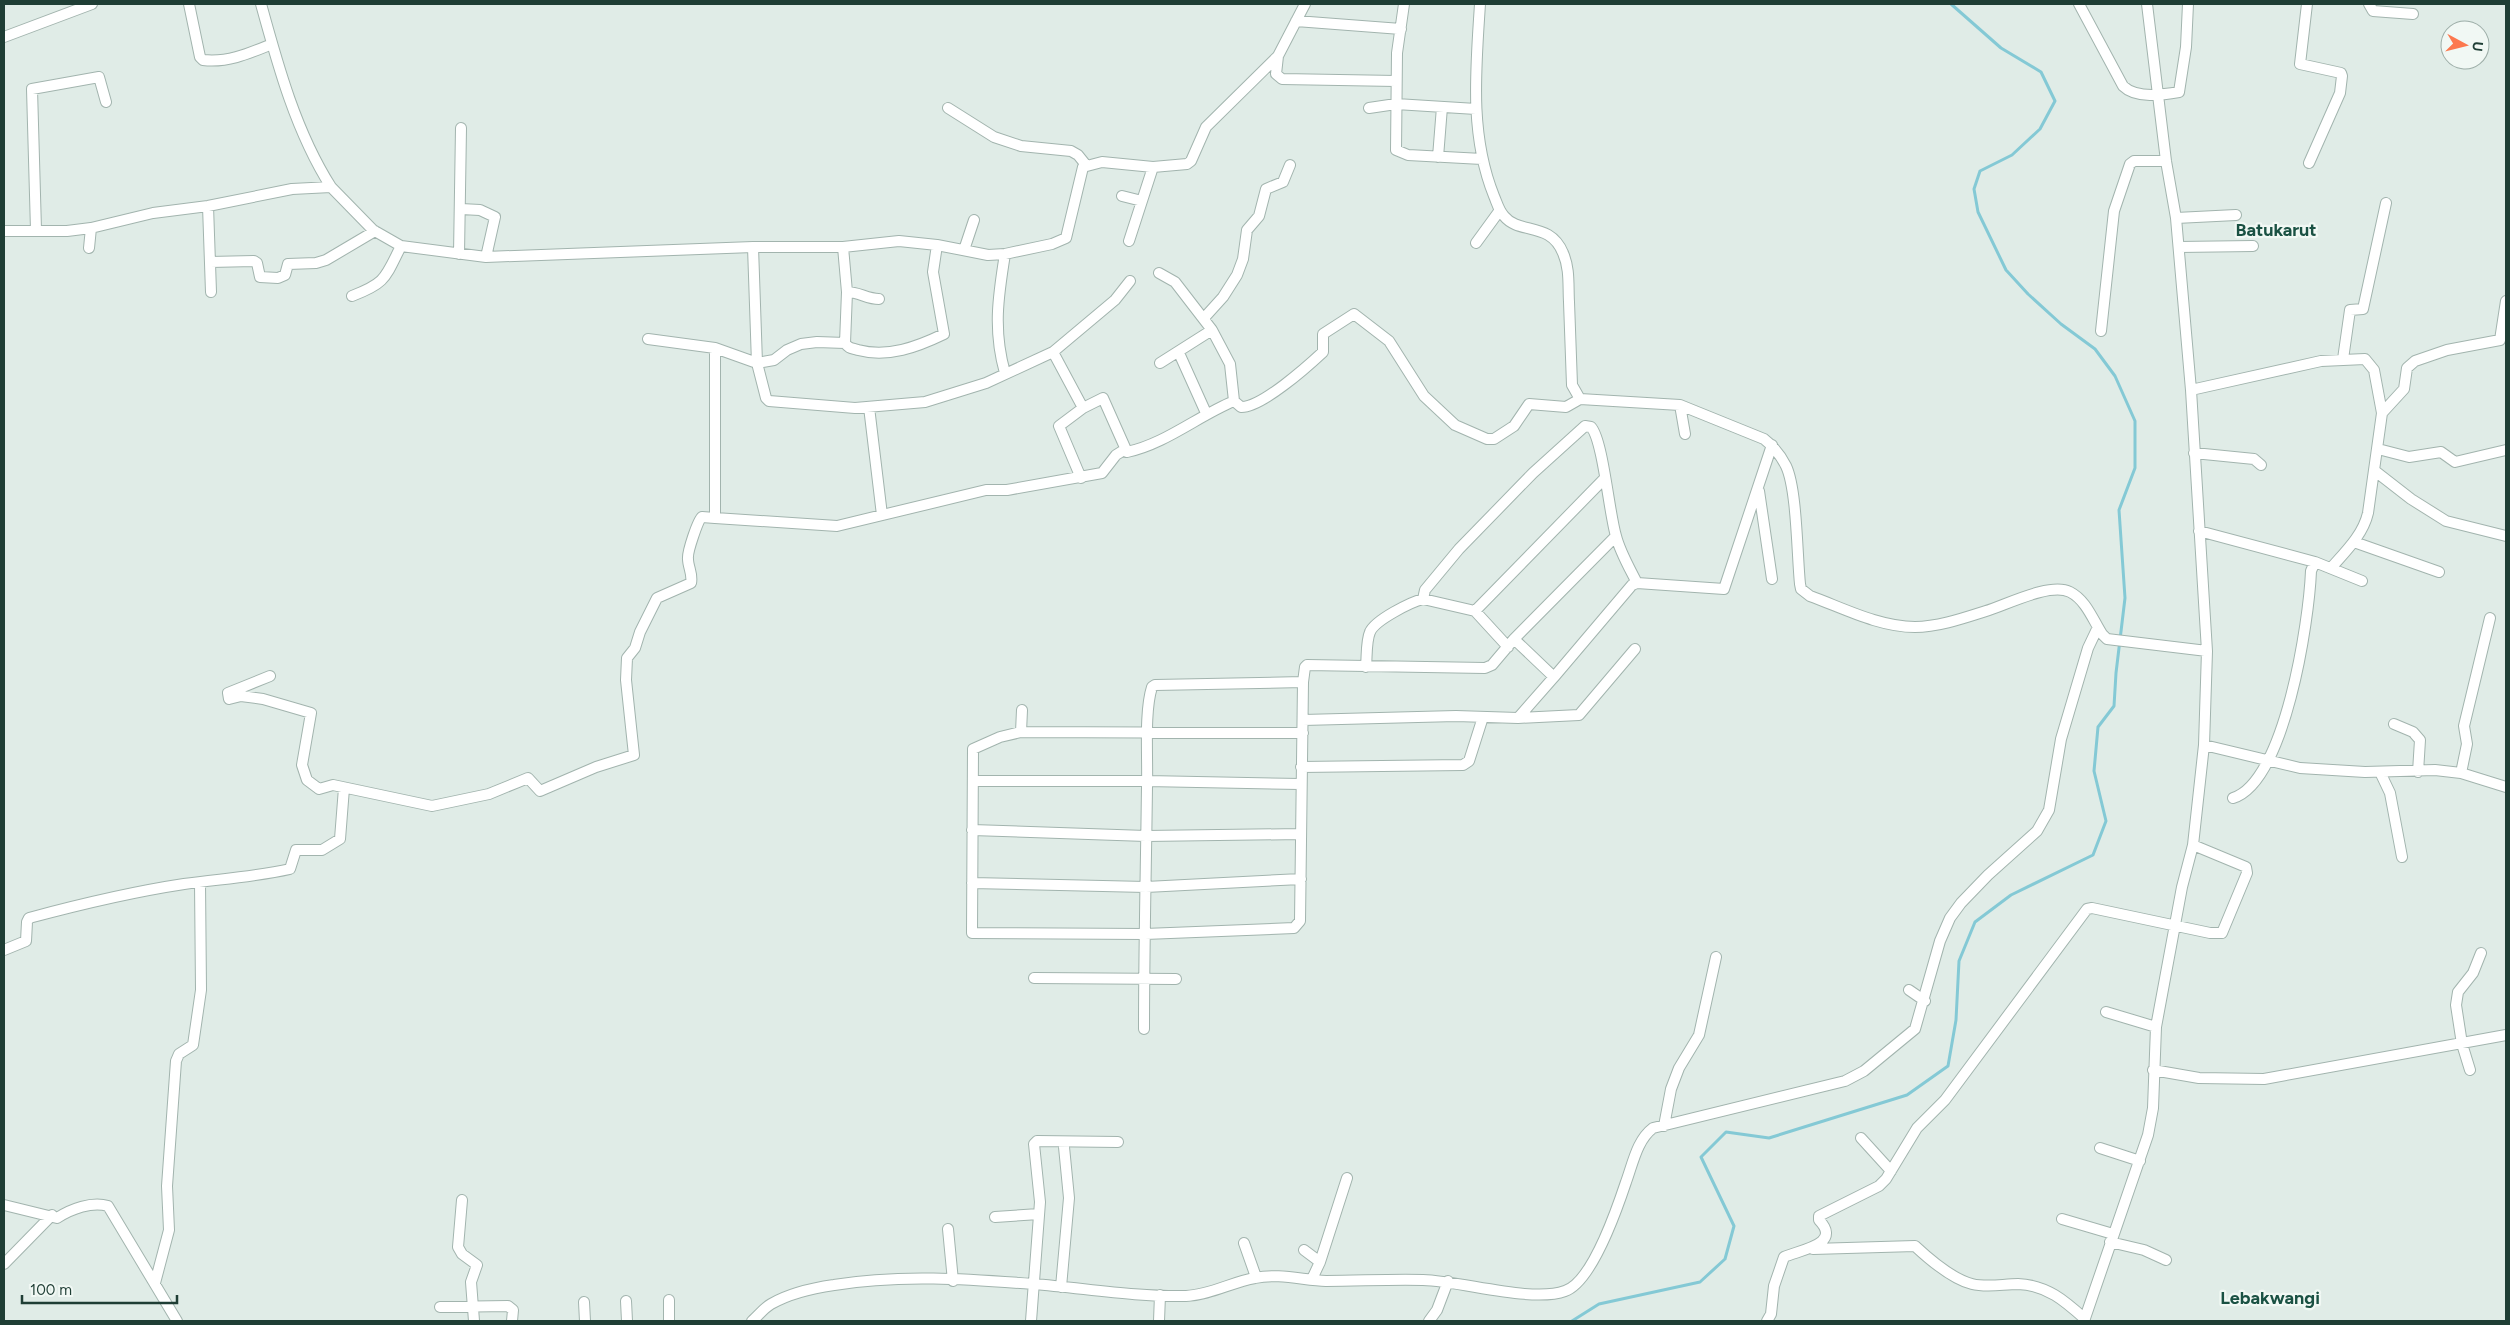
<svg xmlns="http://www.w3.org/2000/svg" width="2510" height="1325" font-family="Figtree,sans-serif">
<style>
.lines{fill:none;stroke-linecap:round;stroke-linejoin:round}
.stream{stroke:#84c9d5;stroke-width:3}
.minor-casing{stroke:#a2b4ae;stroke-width:12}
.minor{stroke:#fff;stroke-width:10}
.labels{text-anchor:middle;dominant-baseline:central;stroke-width:4.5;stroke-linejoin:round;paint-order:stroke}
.quarter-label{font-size:18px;font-weight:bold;fill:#1a5143;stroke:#f1f8f4}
</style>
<rect width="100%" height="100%" fill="#e0ece7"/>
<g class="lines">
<path class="stream" d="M1572,1321L1599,1304L1700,1282L1725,1259L1734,1226L1701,1157L1726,1132L1769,1138L1907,1095L1948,1066L1956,1020L1959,961L1975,922L2011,895L2093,855L2106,821L2094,771L2098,727L2114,706L2116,673L2125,598L2119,510L2135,468V421L2115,376L2095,349L2061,324L2028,294L2006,270L1978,212L1974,189L1980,171L2012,155L2040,129L2055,101L2041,72L2001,48L1951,4"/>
<g class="minor-casing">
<path id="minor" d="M189,4L200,57L203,60C228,63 250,53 272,44
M261,4C278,66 296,132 331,187
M1404,4L1397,53L1396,150L1408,155L1482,159
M1480,4C1476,68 1469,134 1494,196C1497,203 1499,211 1504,216C1519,235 1550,221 1563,253C1570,269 1568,285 1569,302C1570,329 1571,357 1572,385L1580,399
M2079,4L2123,86C2136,99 2163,95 2179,92L2186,47L2188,4
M2307,4L2300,64L2341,73L2342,76L2340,93L2309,163
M2369,4L2373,11L2413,14
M1296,21L1401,29
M4,37L92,4
M1278,56L1276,74L1282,79L1396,81
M948,108L994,137L1021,146L1071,151L1078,155L1086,165
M1369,108L1396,104L1476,109
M1438,157L1442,107
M1122,196L1142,201
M208,206L211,292
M461,209L480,210L495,217L486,257
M2176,218L2236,215
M36,230L32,89L99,77L106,102
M4,231H67L91,228L153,213L208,206L292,189L331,187L373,230L401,246L486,257L753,247H843L899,241L937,245L988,255L1005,254L1052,244L1066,238L1083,167L1102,162L1153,167L1187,164L1191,161L1206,127L1278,56L1305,4
M1129,241L1153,167
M1476,243L1500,210
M753,247L757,363L766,398L769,401L855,408L925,402L986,383L1053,352L1083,408L1059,426L1081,478
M2179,247L2253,246
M89,248L91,228
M964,250L974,220
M459,254L461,128
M210,262L254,261L257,263L260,277L278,278L285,275L288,264L316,263L326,260L375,231
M1159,273L1175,282L1212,330L1160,363
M847,292C859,292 867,299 879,299
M352,296C386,283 385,278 401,246
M1204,318L1223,297L1237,275L1243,259L1247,230L1259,216L1266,189L1283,182L1290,165
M2101,331L2114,211L2130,164L2134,161H2166
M648,339L715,348L757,363L774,360L787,350L801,344L817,342L845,343L847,292L843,247
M845,343C849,349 852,348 858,350C888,358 917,347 944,334L933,272L937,245
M1053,352L1115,300L1130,281
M1179,353L1206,413
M2343,359L2350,310L2363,309L2386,203
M1005,373C993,331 998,297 1005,254
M2191,390L2321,361L2365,359L2374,370L2382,413L2368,513C2363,535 2345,552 2331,568
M1234,401L1241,407C1261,408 1308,366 1323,352V334L1354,314L1389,341L1424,396L1455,425L1487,439H1494L1514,426L1529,404L1566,407L1580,399L1680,405L1764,439C1773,446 1781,456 1786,466C1797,489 1797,555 1800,584L1801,589L1810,596C1843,608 1879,627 1915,627C1938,627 1964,618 1986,611C2006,605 2050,582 2070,592C2086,600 2093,620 2102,634L2107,639L2207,651
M1680,405L1685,434
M869,407L882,515
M1083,408L1103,398L1127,452C1165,444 1198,416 1234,401L1230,364L1212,330
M2382,413L2404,389L2407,368L2415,361L2447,350L2500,340L2506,301
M2378,449L2409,457L2441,452L2455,462L2506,450
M2194,453L2254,459L2261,465
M2375,471L2411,499L2446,521L2506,536
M1759,491L1772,579
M715,518L837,526L986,490H1007L1102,473L1116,455L1124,450
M2199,531L2315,562L2362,581
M2354,542L2439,572
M1475,611L1604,479
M1514,639L1554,677L1632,585L1637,583L1724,589L1772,445
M1508,647L1475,611L1423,599L1425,590L1459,549L1533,473L1585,426L1591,427C1603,440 1609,513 1616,536C1620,552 1629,567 1637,583
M1366,667C1367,656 1366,641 1370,632C1375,620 1411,602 1423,599
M270,676L228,693L229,699L241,696L263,699L311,713L302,765L307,780L319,789L333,785L432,806L489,794L528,778L540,791L596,767L634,755L626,680L627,658L635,648L640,632L657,598L691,583C693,574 688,567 688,559C687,552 698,520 702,517L715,518V348
M1303,682L1305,667L1307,665L1485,668L1492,665L1514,639L1616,536
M1518,718L1579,715L1635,649
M1303,720L1456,716L1518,718L1554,677
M2394,724L2413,732L2420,740L2418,772
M1021,732L1022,710
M2204,745L2300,768L2365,772L2435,770L2461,773L2506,787
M1301,767L1463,765L1469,761L1483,717
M2380,772L2390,793L2402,857
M2461,773L2467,744L2464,726L2490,618
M973,781H1147L1300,784
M2233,798C2285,782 2309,621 2311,571L2315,562
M972,830L1146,836L1300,834
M972,883L1146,887L1301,879
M4,950L26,941L27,922L29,918C81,904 131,892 184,884C219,879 255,877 290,869L296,850H322L340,839L344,788
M1034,978L1176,979
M1909,990L1925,1001
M2106,1012L2156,1027
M1144,1029C1144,948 1146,867 1147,786C1148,758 1144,712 1152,687L1155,685L1303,682L1300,921L1294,928L1145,934L972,933L973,749L1000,737L1021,732L1303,733
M2153,1070L2199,1078L2264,1079L2506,1035
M2470,1070L2462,1044L2456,1005L2458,992L2473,973L2481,953
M1664,1126L1671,1089L1679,1068L1699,1035L1716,957
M1861,1138L1891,1171
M2100,1148L2140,1161
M462,1200L458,1247L462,1254L477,1265L471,1282L474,1321
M4,1205L57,1218C71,1209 92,1201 108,1206L177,1321
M995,1217L1039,1214
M2062,1219L2113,1234
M948,1229L953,1281
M2110,1242L2144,1250L2166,1260
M1244,1243L1256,1277
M1813,1249L1915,1246C1930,1260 1952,1279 1972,1284C1988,1288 2003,1284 2018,1284C2047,1285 2065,1301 2085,1319
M1304,1250L1320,1262
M4,1264L52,1215
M1312,1279L1320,1262L1347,1178
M155,1283L169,1230L167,1186L176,1061L179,1054L193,1045L201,990L200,883
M1061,1287L1069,1198L1064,1147
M669,1300V1321
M626,1301L627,1321
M584,1302L585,1321
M440,1307L508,1306L513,1310L512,1321
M752,1321C758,1316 764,1308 771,1304C790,1293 813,1288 834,1285C899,1274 968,1279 1033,1284C1084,1288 1135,1297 1186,1296C1210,1295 1232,1282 1255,1278C1278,1273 1303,1280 1326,1281C1359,1281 1391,1279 1423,1280C1462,1281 1532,1303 1565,1291C1592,1282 1617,1209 1626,1182C1633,1163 1637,1140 1653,1128L1845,1081L1864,1071L1915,1029L1940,941L1950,918L1961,903L1988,875L2037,831L2049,810L2061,739L2088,648L2098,627
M1031,1321L1040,1202L1034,1144L1037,1141L1118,1142
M1159,1321L1160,1295
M1429,1321L1437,1310L1448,1281
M1767,1321L1771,1314L1774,1286L1784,1257C1799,1250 1843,1245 1819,1220V1216L1879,1186L1886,1179L1917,1128L1945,1100L2087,909L2092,908L2210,933H2222L2247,873L2246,867L2193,845
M2084,1321L2148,1135L2153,1108L2156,1027L2182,887L2193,845L2204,745L2207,651L2191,390L2176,218L2166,161L2147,4"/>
</g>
<use href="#minor" class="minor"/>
</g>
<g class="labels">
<g class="quarter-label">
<text x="2276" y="230">Batukarut</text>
<text x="2270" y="1298">Lebakwangi</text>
</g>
</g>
<rect width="2510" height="1325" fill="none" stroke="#1f3e35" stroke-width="10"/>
<g transform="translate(2465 45) rotate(97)"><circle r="24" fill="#f1f8f4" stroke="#9daea8"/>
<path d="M0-4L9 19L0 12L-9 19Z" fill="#fc784e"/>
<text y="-8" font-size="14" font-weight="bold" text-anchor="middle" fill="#1f3e35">U</text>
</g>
<path d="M22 1295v8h155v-8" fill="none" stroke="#1f3e35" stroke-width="2.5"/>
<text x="30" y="1295" font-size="15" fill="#1f3e35" stroke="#f1f8f4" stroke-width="4" paint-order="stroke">100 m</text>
</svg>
